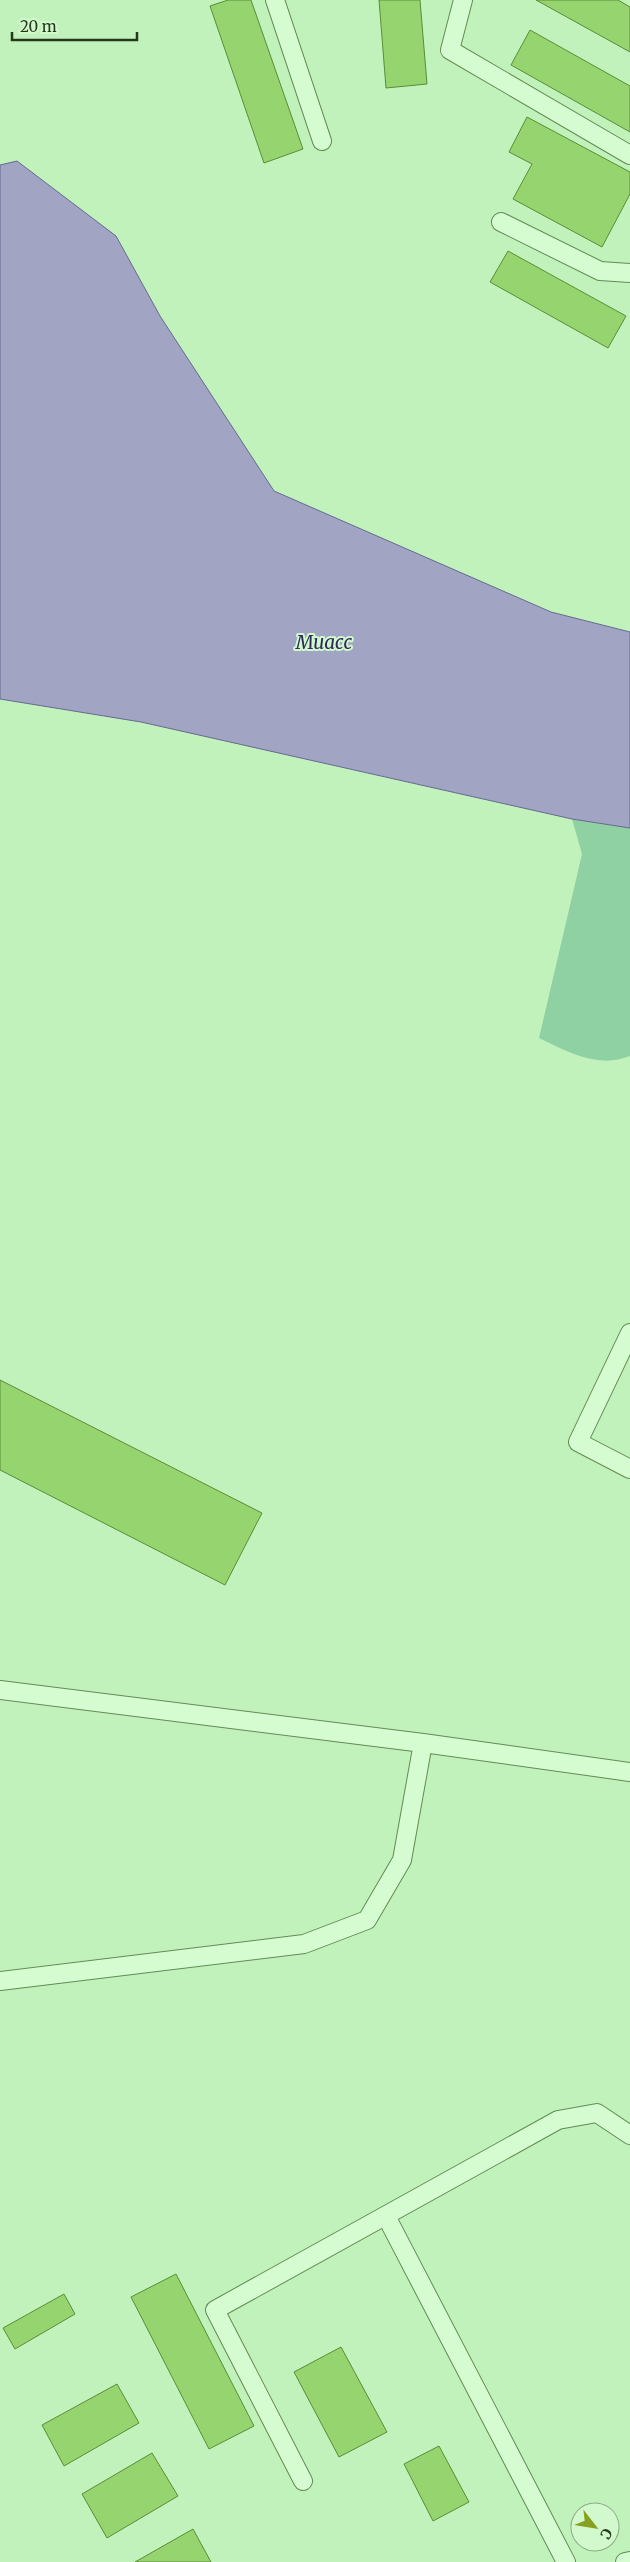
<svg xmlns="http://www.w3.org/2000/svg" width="630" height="2562" font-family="Merriweather,serif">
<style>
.green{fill:#90d1a4}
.water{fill:#a1a4c3;stroke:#676991}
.building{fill:#95d46e;stroke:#5a8d38}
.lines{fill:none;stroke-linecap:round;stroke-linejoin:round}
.lane-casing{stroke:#638b54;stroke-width:20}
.lane{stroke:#d5fcd0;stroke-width:18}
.labels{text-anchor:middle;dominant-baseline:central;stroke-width:4;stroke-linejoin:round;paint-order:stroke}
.water-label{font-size:19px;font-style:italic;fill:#2f285a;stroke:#d1f9cd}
</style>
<rect width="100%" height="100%" fill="#c2f2bc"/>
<path class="green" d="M572,819L630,828V1056C598,1069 568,1052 539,1038L582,854Z"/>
<path class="water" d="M17,161L116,236L160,316L274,491L551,612L630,632V828L572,819L141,722L0,699V165Z"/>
<path class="building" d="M228,0H251L303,149L264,163L210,6Z
M379,0H420L427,84L386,88Z
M536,0H618L630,7V52Z
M530,30L630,86V132L511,65Z
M527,117L630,172V194L602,247L513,199L532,164L509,152Z
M508,251L626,316L608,348L490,282Z
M0,1380L262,1513L225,1585L0,1470Z
M176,2274L254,2426L209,2449L131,2297Z
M64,2294L75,2314L15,2349L3,2328Z
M341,2347L387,2432L339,2457L294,2372Z
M117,2384L139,2423L64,2466L42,2425Z
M439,2446L469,2502L433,2521L404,2464Z
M152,2453L178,2496L107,2538L82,2494Z
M193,2529L211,2562H135Z"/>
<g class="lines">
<g class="lane-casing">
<path id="lane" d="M275,0L322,141
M463,0L450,50L630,155
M501,222L600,271L630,273
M630,1333L578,1442L630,1469
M0,1690L423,1743L630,1772
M0,1981L304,1944L367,1920L402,1860L423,1743
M386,2216L566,2562
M303,2481L215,2310L558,2120L597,2113L630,2135
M625,2562L630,2561"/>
</g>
<use href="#lane" class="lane"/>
</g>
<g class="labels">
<g class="water-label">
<text x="324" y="642">Миасс</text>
</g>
</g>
<g transform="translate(595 2527) rotate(121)"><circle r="24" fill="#d1f9cd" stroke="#8cac85"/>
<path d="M0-4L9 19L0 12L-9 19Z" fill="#87a01e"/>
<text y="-8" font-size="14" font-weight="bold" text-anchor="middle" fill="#24391a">С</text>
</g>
<path d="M12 32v8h125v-8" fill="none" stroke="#24391a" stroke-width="2.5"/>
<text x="20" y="32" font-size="15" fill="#24391a" stroke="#d1f9cd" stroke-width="4" paint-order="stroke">20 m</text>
</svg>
